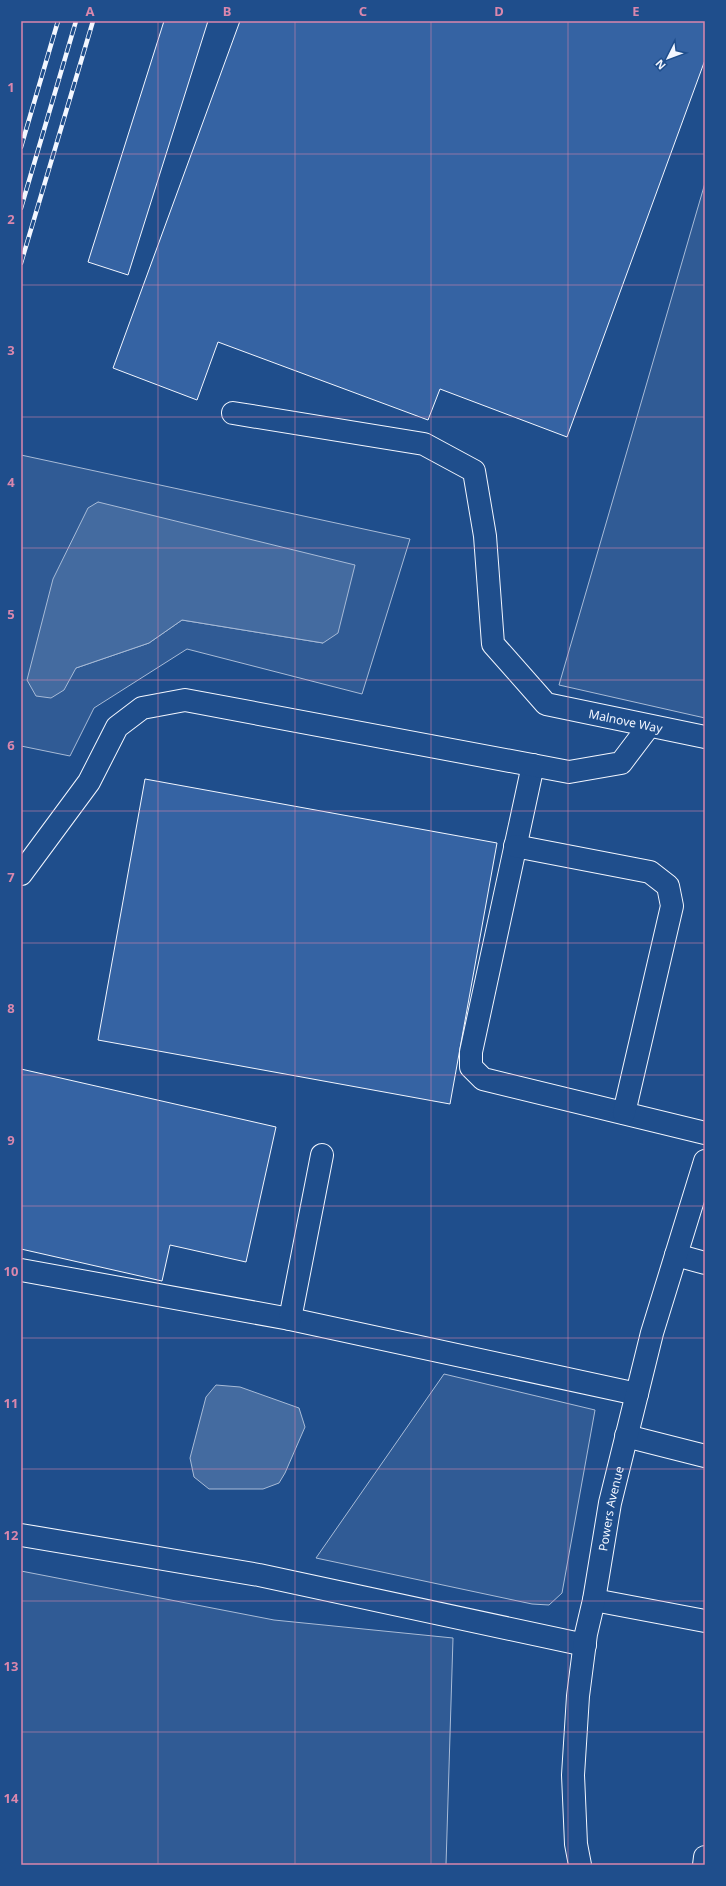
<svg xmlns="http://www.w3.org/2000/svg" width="726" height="1886" font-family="'Noto Sans',sans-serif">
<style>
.built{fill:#305b95;stroke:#a8bbd7;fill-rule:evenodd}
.water{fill:#446ba0;stroke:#a8bbd7}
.building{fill:#3563a3;stroke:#f2f6ff}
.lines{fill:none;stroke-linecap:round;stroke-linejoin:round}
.minor-casing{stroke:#f2f6ff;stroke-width:24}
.minor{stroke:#1f4e8c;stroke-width:22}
.rail-casing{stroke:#f2f6ff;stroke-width:4.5}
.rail{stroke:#1f4e8c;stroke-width:3;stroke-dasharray:9;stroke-linecap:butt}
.grid{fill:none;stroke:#da87ad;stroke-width:1;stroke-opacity:0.55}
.labels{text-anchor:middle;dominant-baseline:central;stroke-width:3;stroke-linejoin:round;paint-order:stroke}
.street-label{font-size:12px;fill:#f2f6ff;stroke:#1f4e8c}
.neatline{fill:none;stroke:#da87ad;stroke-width:1.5}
.grid-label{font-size:13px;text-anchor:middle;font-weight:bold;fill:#da87ad}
</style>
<rect width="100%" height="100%" fill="#1f4e8c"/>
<path class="built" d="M705,183V718L559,685Z
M21,455L410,539L362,694L187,649L94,708L70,756L21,746ZM98,502L323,643L182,620L149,643L76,668Z
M444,1374L595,1410L562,1593L549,1605L532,1604L316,1558Z
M21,1571L274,1620L453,1638L446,1865H21Z"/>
<path class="water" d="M98,502L355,565L338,633L323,643L182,620L149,643L76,668L64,690L51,698L36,696L27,680L53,579L88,508Z
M216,1385L240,1387L299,1408L305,1427L285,1473L279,1483L263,1489H209L194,1477L190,1458L206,1397Z"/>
<path class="building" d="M164,21H208L128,275L88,262Z
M240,21H705V60L567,437L440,389L428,420L218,342L197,400L113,368Z
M145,779L497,843L450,1104L98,1040Z
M21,1069L276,1127L246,1262L170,1245L162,1281L21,1249Z"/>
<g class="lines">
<g class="minor-casing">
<g id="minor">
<path id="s1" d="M233,413L424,444L474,471L485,536L493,644L546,704L705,737"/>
<path d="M533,765L471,1052V1067L483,1079L705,1133"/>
<path d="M515,846L650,872L668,886L672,906L624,1113"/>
<path d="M21,874L89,782L117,727L142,708L185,700L569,772L621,763L649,726"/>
<path d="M676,1255L705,1263"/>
<path d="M21,1270L290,1319L637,1394"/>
<path d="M290,1319L322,1155"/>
<path d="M626,1436L705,1456"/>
<path d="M21,1535L259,1575L585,1645"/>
<path d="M594,1600L705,1621"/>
<path id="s2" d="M580,1865L576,1844L573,1775L578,1696L586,1634L594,1600L610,1503L652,1333L705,1161"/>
<path d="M704,1865L705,1857"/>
</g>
</g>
<use href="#minor" class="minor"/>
<g class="rail-casing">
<path id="rail" d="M21,147L58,21
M21,208L76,21
M21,263L93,21"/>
</g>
<use href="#rail" class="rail"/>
</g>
<path class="grid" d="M158,21V1865M295,21V1865M431,21V1865M568,21V1865M21,154H705M21,285H705M21,417H705M21,548H705M21,680H705M21,811H705M21,943H705M21,1075H705M21,1206H705M21,1338H705M21,1469H705M21,1601H705M21,1732H705"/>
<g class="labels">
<g class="street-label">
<text stroke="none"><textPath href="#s1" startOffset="586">Malnove Way</textPath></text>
<text stroke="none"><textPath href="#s2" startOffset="360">Powers Avenue</textPath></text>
</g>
</g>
<rect width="726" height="1886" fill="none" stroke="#1f4e8c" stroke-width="44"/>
<g transform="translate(668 58) rotate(228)" stroke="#1f4e8c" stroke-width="3" paint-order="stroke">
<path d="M0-3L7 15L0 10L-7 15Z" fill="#f2f6ff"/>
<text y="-6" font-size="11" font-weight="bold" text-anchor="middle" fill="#f2f6ff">N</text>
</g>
<rect x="22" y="22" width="682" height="1842" class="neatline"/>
<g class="grid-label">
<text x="90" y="16">A</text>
<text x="227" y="16">B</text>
<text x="363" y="16">C</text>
<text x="499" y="16">D</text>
<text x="636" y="16">E</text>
<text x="11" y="92">1</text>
<text x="11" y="224">2</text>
<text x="11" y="355">3</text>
<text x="11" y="487">4</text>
<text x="11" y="619">5</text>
<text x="11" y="750">6</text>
<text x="11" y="882">7</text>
<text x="11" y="1013">8</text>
<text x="11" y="1145">9</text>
<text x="11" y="1276">10</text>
<text x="11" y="1408">11</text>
<text x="11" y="1540">12</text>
<text x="11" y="1671">13</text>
<text x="11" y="1803">14</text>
</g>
</svg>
